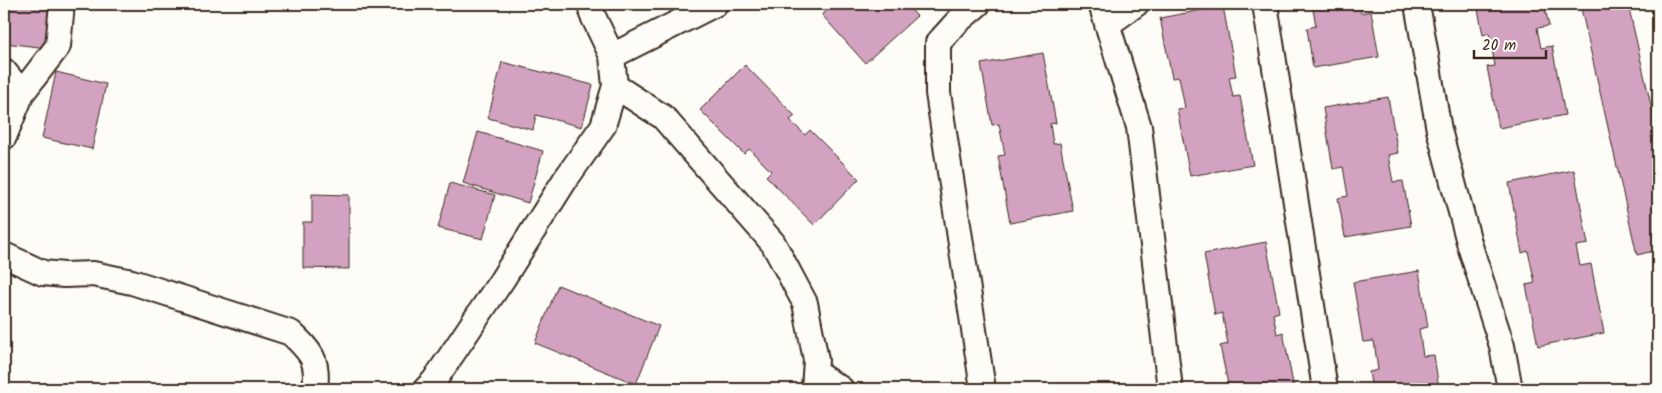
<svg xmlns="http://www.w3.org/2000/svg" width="1662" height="393" font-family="Kalam,sans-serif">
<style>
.building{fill:#d3a2c0;stroke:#3b2a1e}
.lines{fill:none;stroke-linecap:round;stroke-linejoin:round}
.minor-casing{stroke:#3b2a1e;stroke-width:28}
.minor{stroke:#fdfcf7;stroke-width:24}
</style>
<rect width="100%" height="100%" fill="#fdfcf7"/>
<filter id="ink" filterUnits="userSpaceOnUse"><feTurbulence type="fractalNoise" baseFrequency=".02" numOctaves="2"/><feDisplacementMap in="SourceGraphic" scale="10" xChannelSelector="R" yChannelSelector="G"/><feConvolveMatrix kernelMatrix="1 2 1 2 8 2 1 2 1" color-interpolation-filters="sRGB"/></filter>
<g filter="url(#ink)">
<path class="building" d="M4,4H53L48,48L4,43Z
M835,4H920L912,11L917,16L865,63L822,15Z
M1312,4H1359L1361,13L1371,11L1379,57L1313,68L1307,28L1316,26Z
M1477,4H1544L1549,26L1537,28L1541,48L1552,46L1565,115L1499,128L1487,67L1495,66L1489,33L1483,35Z
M1580,4H1628L1658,136V250L1637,255Z
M1223,6L1236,76L1229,77L1233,97L1240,96L1253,165L1190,176L1177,109L1185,108L1179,77L1172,78L1160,18Z
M1043,53L1056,123L1050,124L1053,144L1060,143L1073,211L1010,223L998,156L1005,155L999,124L992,125L981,64Z
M502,62L593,85L582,127L536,115L533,130L488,118Z
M745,65L795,116L790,120L805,135L810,130L859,179L814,225L766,176L771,171L749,149L744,154L700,110Z
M56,72L106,84L92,149L42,138Z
M1388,97L1398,153L1388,155L1393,182L1403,181L1411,226L1345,237L1338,198L1348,196L1343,167L1333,169L1323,108Z
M478,132L543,151L528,203L463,183Z
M1574,170L1588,244L1576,246L1580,266L1591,264L1604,333L1538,346L1526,285L1535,283L1528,251L1522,253L1509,183Z
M450,183L495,195L483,239L438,228Z
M312,194L349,195V269L303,268V222H312Z
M1266,242L1279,312L1273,314L1277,334L1283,332L1294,389H1229L1220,346L1228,344L1222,313L1215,315L1204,254Z
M1419,271L1428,327L1419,329L1423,356L1434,355L1439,389H1372L1369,372L1378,370L1374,341L1363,342L1353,282Z
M558,285L659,326L636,384L535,343Z"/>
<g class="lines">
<g class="minor-casing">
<path id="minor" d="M978,4L958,21L938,43V93L983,389
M1101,4L1139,127L1170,389
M1265,4L1325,389
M1417,4L1439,130L1470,246L1502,346L1510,389
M1107,25L1136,4
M612,56L715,4
M4,71L22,93
M615,86L663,117L773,243L805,303L816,360L814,389
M4,137L22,93L58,46L62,4
M4,255L43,273L64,275L93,274L132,282L291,333C311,352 319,360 315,389
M815,373L841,389
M426,389L434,381L502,280L565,180L603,126L615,86L612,56L592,14L590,4"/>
</g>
<use href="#minor" class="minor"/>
</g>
</g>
<rect width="1662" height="393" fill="none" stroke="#fdfcf7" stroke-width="20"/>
<rect x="10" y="10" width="1642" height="373" fill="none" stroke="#3b2a1e" stroke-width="2" filter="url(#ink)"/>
<path d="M1474 50v8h72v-8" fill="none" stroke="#3b2a1e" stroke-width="2.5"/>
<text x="1482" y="50" font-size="15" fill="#3b2a1e" stroke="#fdfcf7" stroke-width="4" paint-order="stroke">20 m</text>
</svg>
